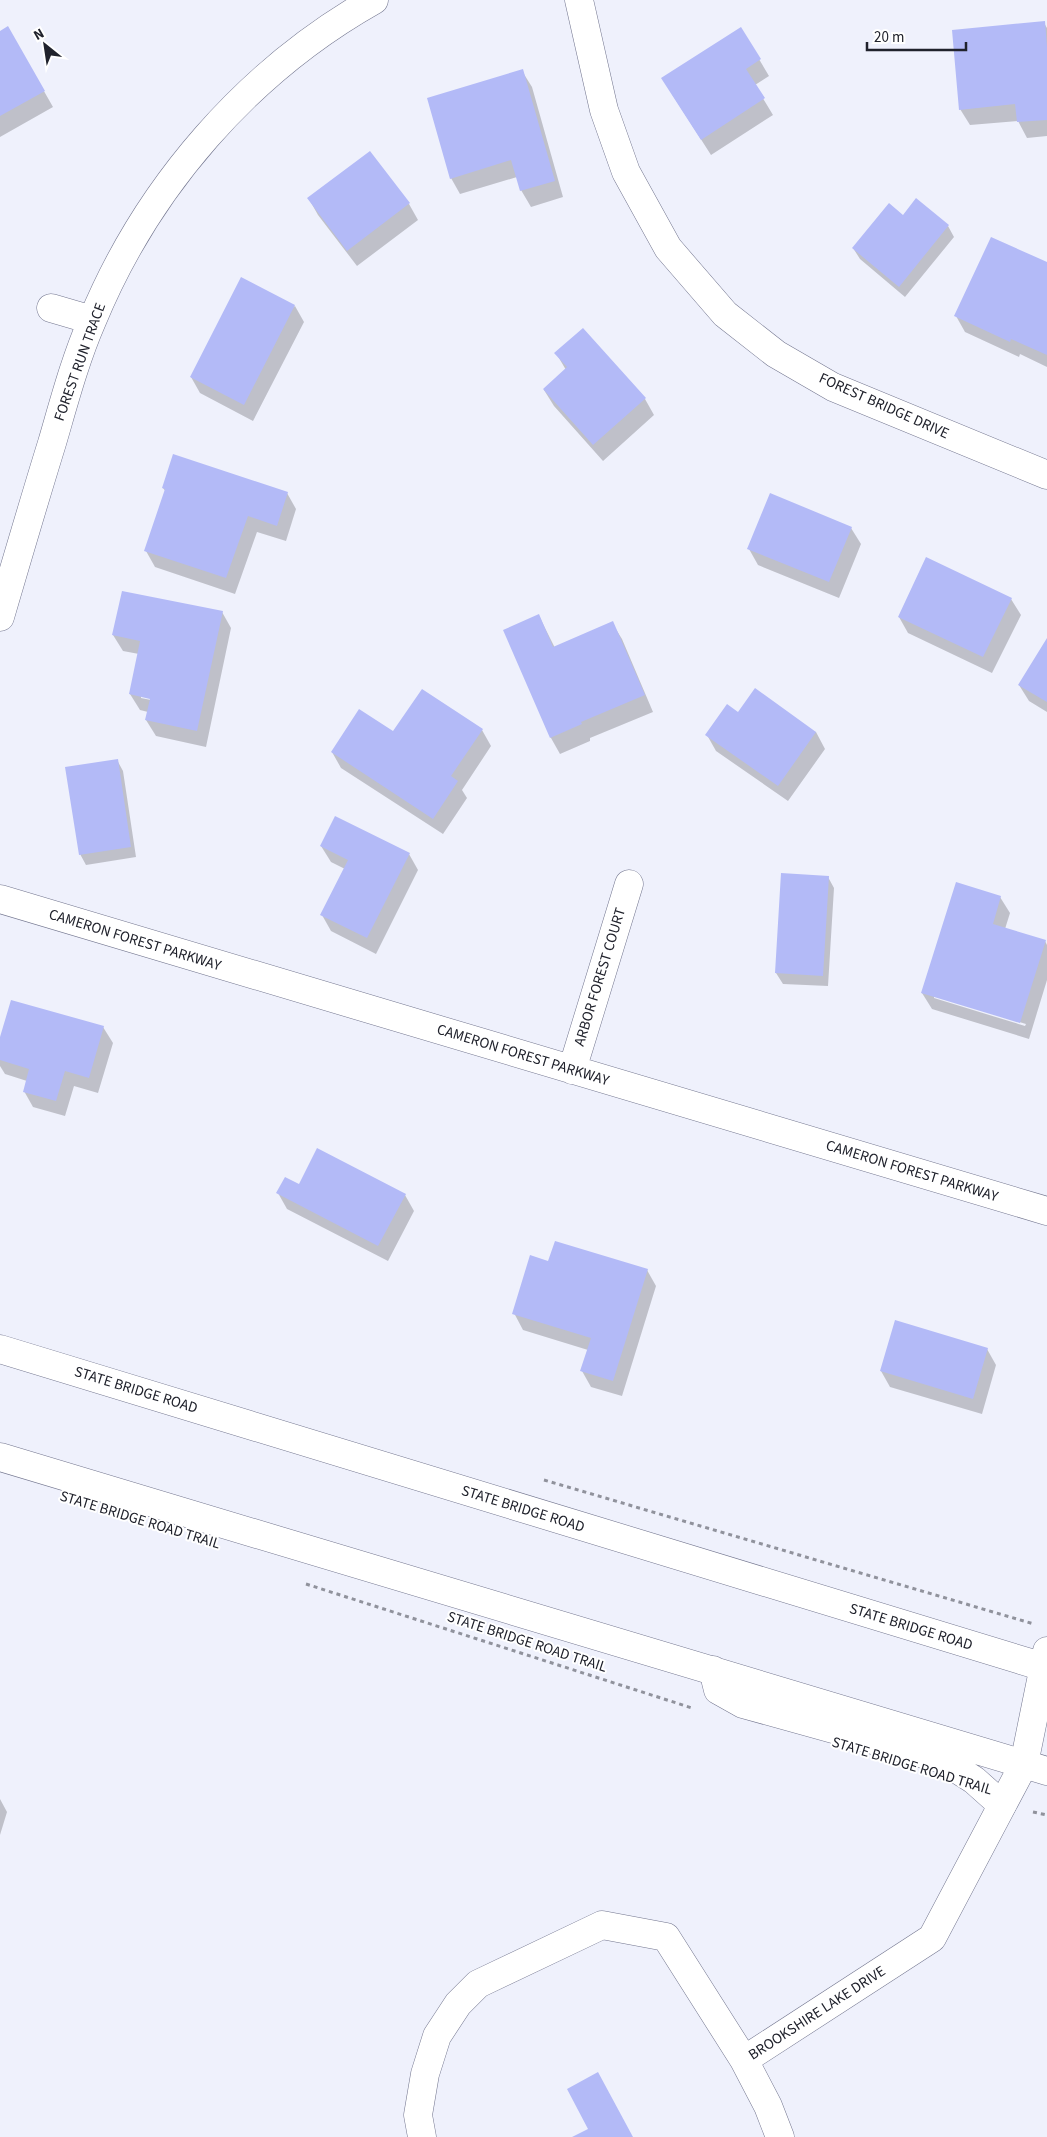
<svg xmlns="http://www.w3.org/2000/svg" width="1047" height="2137" font-family="'Source Sans 3',sans-serif">
<style>
.shadow{fill:#0003;fill-rule:evenodd}
.building{fill:#b3baf7}
.lines{fill:none;stroke-linecap:round;stroke-linejoin:round}
.minor-casing{stroke:#73768f;stroke-width:29}
.highway-casing{stroke:#73768f;stroke-width:29}
.path{stroke:#90929c;stroke-width:3;stroke-dasharray:4 4;stroke-linecap:butt}
.minor{stroke:#fff;stroke-width:28}
.highway{stroke:#fff;stroke-width:28}
.labels{text-anchor:middle;dominant-baseline:central;stroke-width:4;stroke-linejoin:round;paint-order:stroke}
.street-label{font-size:15px;fill:#20222c;stroke:#fff}
</style>
<rect width="100%" height="100%" fill="#eff1fc"/>
<path class="shadow" d="M1044,23L1047,28V136L1027,138L1018,121L970,125L960,109Z
M8,28L53,107L0,137V32Z
M741,29L769,76L755,85L773,115L711,155L672,94Z
M522,71L532,87L563,197L531,207L521,190L517,177L460,194L451,178Z
M309,199L409,204L418,220L357,266L318,215Z
M916,200L948,226L954,237L905,297L860,259L853,248L903,216Z
M1047,264V367L1020,354L1019,357L965,332L956,316Z
M295,306L304,322L253,421L200,393L191,377Z
M583,329L645,399L654,415L603,461L554,406L544,390L566,370L556,353Z
M163,488L287,493L296,509L286,541L257,532L235,594L155,567L146,551L166,492Z
M851,528L861,544L839,598L758,565L749,549Z
M1011,599L1021,615L992,673L908,633L899,617Z
M222,612L231,628L206,747L156,736L146,720L148,712L140,710L130,694L139,654L123,651L113,635ZM141,696L156,699V701L141,698Z
M539,616L555,648L612,623L622,639L653,712L590,738V741L560,754L551,738L505,630Z
M1047,640V712L1029,701L1019,685Z
M738,714L816,732L825,749L788,801L716,751L707,735Z
M482,730L491,746L462,790L467,798L443,834L341,768L332,752L393,733Z
M117,760L123,771L136,857L86,865L80,854Z
M321,846L409,854L418,870L376,954L331,931L322,915L345,869L331,862Z
M828,877L834,888L828,986L783,984L776,973Z
M1000,897L1010,913L1005,929L1045,941L1047,945V980L1029,1039L932,1009L922,993ZM934,996L1026,1024L1025,1026L934,998Z
M103,1027L113,1043L98,1093L74,1086L65,1116L33,1107L24,1091L27,1081L5,1074L0,1066V1042Z
M300,1185L405,1195L414,1211L388,1261L287,1209L278,1193Z
M549,1262L647,1270L656,1286L622,1396L591,1387L582,1371L588,1350L523,1330L514,1313Z
M987,1349L996,1365L982,1414L890,1387L881,1371Z
M0,1799L7,1812L0,1835Z"/>
<path class="building" d="M1045,21L1047,47V120L1017,122L1015,104L959,110L952,30Z
M8,26L45,91L0,116V31Z
M741,27L761,59L746,69L765,98L701,140L661,78Z
M523,69L555,181L520,191L511,160L450,179L427,98Z
M370,151L410,203L347,251L307,198Z
M916,198L949,225L899,287L852,248L889,203L903,215Z
M991,237L1047,262V355L1011,339L1010,342L954,316Z
M241,277L295,305L244,405L190,377Z
M583,328L646,398L593,445L543,389L567,367L554,353Z
M173,454L288,492L277,526L248,516L226,578L144,551L165,489L162,488Z
M770,493L852,527L829,582L747,549Z
M926,557L1012,598L983,657L898,617Z
M122,591L223,611L197,731L145,720L150,699L129,694L140,641L112,635Z
M539,614L553,647L613,621L645,695L581,722L582,724L550,738L503,630Z
M1047,638V702L1018,685Z
M755,688L816,732L778,786L705,735L727,704L738,712Z
M422,689L483,729L451,776L458,781L433,819L331,752L359,709L393,731Z
M118,759L131,847L79,855L65,767Z
M335,816L410,853L367,938L320,915L348,860L320,846Z
M781,873L829,876L823,976L775,973Z
M956,882L1001,896L993,924L1046,940L1020,1023L921,993Z
M11,1000L104,1026L89,1078L65,1071L56,1101L23,1092L29,1069L0,1060V1037Z
M317,1148L406,1194L378,1246L276,1193L285,1177L299,1184Z
M555,1241L648,1269L613,1381L580,1371L591,1338L512,1314L530,1255L548,1261Z
M895,1320L988,1348L973,1399L880,1371Z
M598,2072L633,2137H572L588,2129L567,2089Z"/>
<g class="lines">
<g class="minor-casing">
<path id="minor" d="M579,0L604,110L626,172L668,248L725,314L776,354L833,387L1047,475
M51,308L92,320
M0,617C17,559 34,501 52,443C64,402 75,360 92,321C147,187 248,71 374,0
M0,899L1047,1211
M572,1070L629,884
M744,2060L768,2106L780,2137
M422,2137L418,2115L425,2074L437,2036L458,2004L478,1984L602,1925L666,1937L744,2060L932,1938L1024,1764L1047,1651"/>
</g>
<g class="highway-casing">
<path id="highway" d="M0,1349L1047,1668
M0,1457L1047,1771
M713,1670L718,1690L743,1704L941,1759L974,1780L1002,1805"/>
</g>
<path class="path" d="M544,1480L1034,1624
M306,1584L692,1708
M1033,1812L1047,1815"/>
<use href="#minor" class="minor"/>
<use href="#highway" class="highway"/>
</g>
<g class="labels">
<g class="street-label">
<text transform="translate(80 362) rotate(-70)">FOREST RUN TRACE</text>
<text transform="translate(884 406) rotate(24)">FOREST BRIDGE DRIVE</text>
<text transform="translate(135 940) rotate(17)">CAMERON FOREST PARKWAY</text>
<text transform="translate(600 977) rotate(-73)">ARBOR FOREST COURT</text>
<text transform="translate(523 1055) rotate(17)">CAMERON FOREST PARKWAY</text>
<text transform="translate(912 1171) rotate(17)">CAMERON FOREST PARKWAY</text>
<text transform="translate(136 1390) rotate(17)">STATE BRIDGE ROAD</text>
<text transform="translate(523 1509) rotate(17)">STATE BRIDGE ROAD</text>
<text transform="translate(140 1520) rotate(17)">STATE BRIDGE ROAD TRAIL</text>
<text transform="translate(911 1627) rotate(17)">STATE BRIDGE ROAD</text>
<text transform="translate(527 1642) rotate(18)">STATE BRIDGE ROAD TRAIL</text>
<text transform="translate(912 1766) rotate(17)">STATE BRIDGE ROAD TRAIL</text>
<text transform="translate(817 2013) rotate(-33)">BROOKSHIRE LAKE DRIVE</text>
</g>
</g>
<g transform="translate(45 45) rotate(330)" stroke="#ffffff" stroke-width="4" paint-order="stroke">
<path d="M0-4L9 19L0 12L-9 19Z" fill="#20222c"/>
<text y="-8" font-size="14" font-weight="bold" text-anchor="middle" fill="#20222c">N</text>
</g>
<path d="M867 42v8h99v-8" fill="none" stroke="#20222c" stroke-width="2.5"/>
<text x="874" y="42" font-size="15" fill="#20222c" stroke="#ffffff" stroke-width="4" paint-order="stroke">20 m</text>
</svg>
